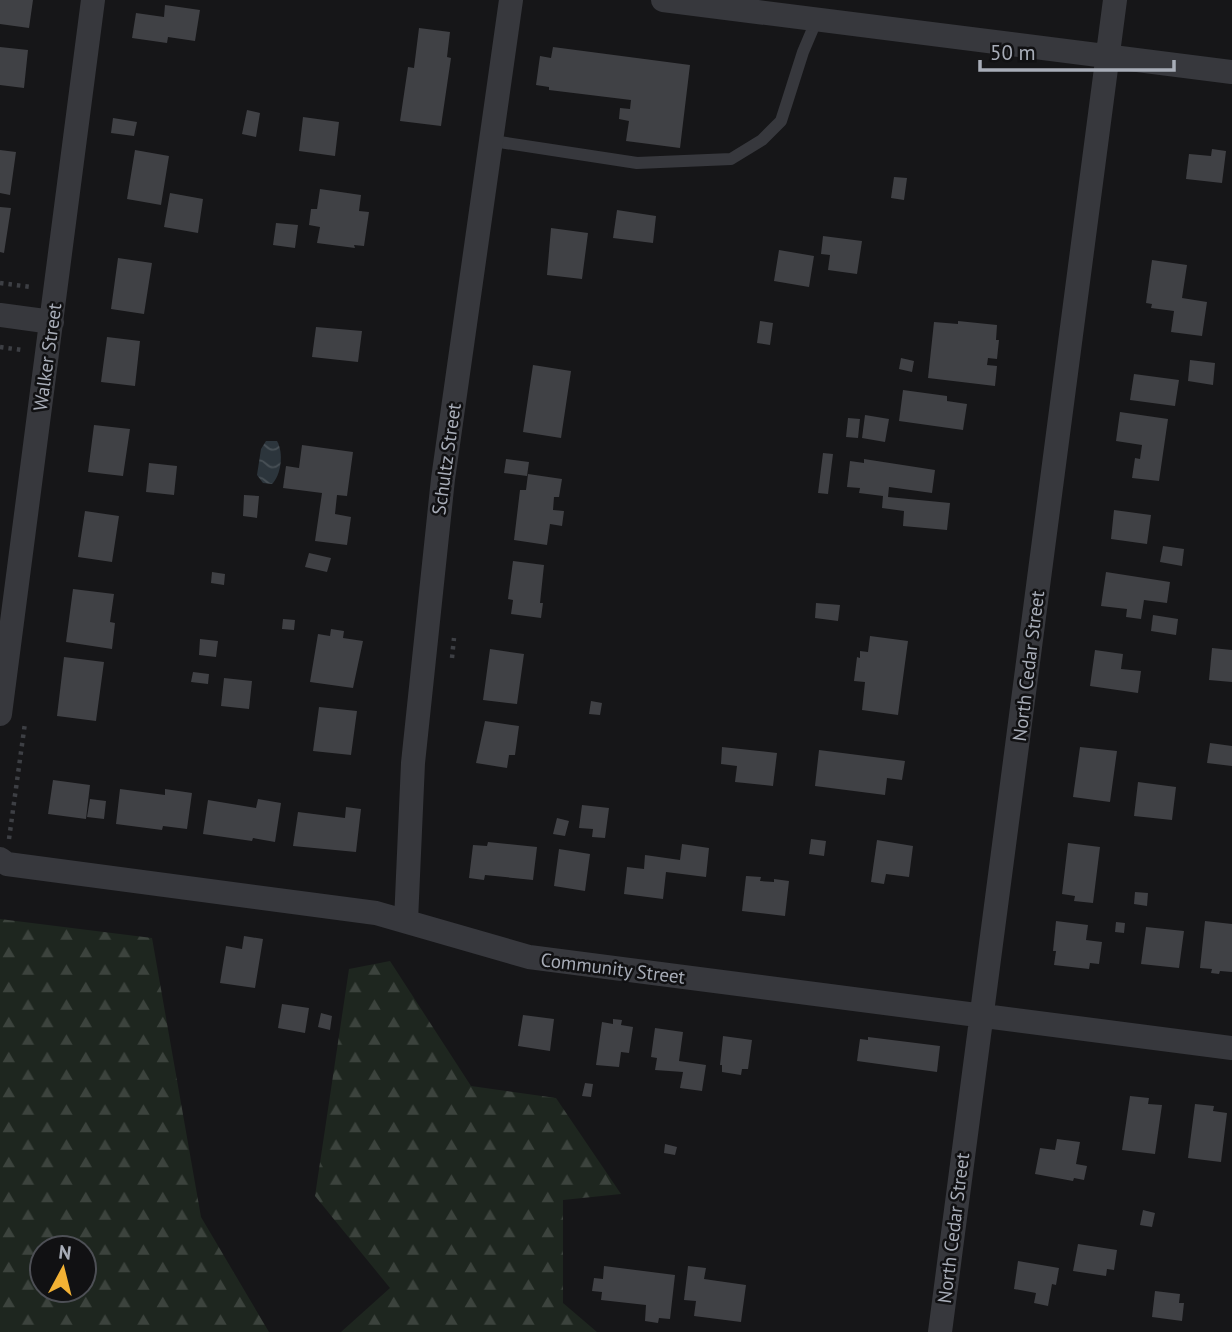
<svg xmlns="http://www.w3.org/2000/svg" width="1232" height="1332" font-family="'PT Sans',sans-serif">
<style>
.forest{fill:url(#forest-firs);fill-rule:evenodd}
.water{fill:url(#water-waves)}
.building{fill:#404145}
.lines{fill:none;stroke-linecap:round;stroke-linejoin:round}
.path{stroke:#3d3f44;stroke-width:4.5;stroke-dasharray:3.5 5;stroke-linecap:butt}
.lane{stroke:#37383d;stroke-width:12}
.street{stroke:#37383d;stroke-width:24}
.labels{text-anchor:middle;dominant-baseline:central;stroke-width:5;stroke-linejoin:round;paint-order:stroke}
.street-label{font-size:19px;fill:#a8adb8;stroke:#111113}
</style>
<defs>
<pattern id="forest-firs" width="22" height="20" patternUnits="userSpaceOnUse" patternTransform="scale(1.75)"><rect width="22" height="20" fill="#1e261f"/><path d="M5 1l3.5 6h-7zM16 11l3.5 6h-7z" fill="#3c433d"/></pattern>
<pattern id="water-waves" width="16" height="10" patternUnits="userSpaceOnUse" patternTransform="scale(1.75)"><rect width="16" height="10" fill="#2c353c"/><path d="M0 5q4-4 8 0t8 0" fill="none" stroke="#485056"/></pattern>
</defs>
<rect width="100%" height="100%" fill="#161618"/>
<path class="forest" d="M0,919L152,938L201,1217L269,1332H0ZM84,1248V1290H42V1248Z
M390,961L471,1086L556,1098L621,1194L563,1200V1303L597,1332H341L390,1288L315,1196L349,969Z"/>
<path class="water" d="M266,441H277C284,453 281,475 272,484L263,483L257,475L261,449Z"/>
<path class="building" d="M0,0H33L29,28L0,24Z
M165,5L200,10L195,41L168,37L167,43L132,38L136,13L164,17Z
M419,28L450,32L447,57L451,58L441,126L400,121L408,67L414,68Z
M0,47L28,50L24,88L0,85Z
M553,47L690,65L680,148L626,141L629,121L619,119L620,108L630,109L631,100L549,90V87L536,85L540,56L551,58Z
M247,110L260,113L256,137L242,134Z
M303,117L339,122L335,156L299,151Z
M113,118L137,122L134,136L111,133Z
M1212,149L1226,151L1222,183L1186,179L1189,154L1211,156Z
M0,150L16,152L10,195L0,193Z
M135,150L169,156L161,205L127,199Z
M894,177L907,178L904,200L891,198Z
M320,189L361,195L359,211L369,212L364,246L354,245L355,248L317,243L320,227L309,225L311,209H317Z
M170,193L203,199L198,233L164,227Z
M0,207L11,208L4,253L0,252Z
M617,210L656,216L653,243L613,238Z
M276,223L298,225L295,248L273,245Z
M551,228L588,233L582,279L547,275Z
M823,236L862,241L857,274L828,270L830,255L821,254Z
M779,250L814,256L809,287L774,281Z
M118,258L152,263L144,314L111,309Z
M1152,260L1187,265L1182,298L1207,302L1202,336L1171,332L1174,311L1151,308L1152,304L1146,303Z
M760,321L773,323L770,345L757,343Z
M958,321L997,325L996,340H999L997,359L988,358L987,365L997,366L995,386L928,378L934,322L958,324Z
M316,327L362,331L358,362L312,357Z
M107,337L140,341L135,386L101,382Z
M901,358L914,361L912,372L899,369Z
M1190,360L1215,363L1213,385L1188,381Z
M533,365L571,371L561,438L523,432Z
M1134,374L1179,380L1175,406L1130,400Z
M903,390L947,396V401L967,404L963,430L899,421Z
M1120,412L1168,419L1159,481L1132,478L1135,458L1140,459L1142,445L1116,441Z
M865,415L889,419L885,442L862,438Z
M848,418L860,419L858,438L846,437Z
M94,425L130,429L123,476L88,472Z
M302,445L353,452L347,496L337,495L335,514L351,517L347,545L315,541L322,493L283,488L286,466L299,468Z
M823,453L833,454L828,494L818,493Z
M506,459L529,462L527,476L504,473Z
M864,459L935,470L932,493L889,487L888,497L950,503L947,530L903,526L904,511L882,508L883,496L859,493L860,488L847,487L850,461L864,463Z
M149,463L177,466L174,495L146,492Z
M528,474L562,479L559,497H554L553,510L564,511L562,526L550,524L547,545L514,540L520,490H526Z
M244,495L259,496L257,518L243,516Z
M1114,510L1151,515L1147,544L1111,539Z
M85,511L119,516L112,562L78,557Z
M1163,546L1184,549L1182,566L1160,562Z
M309,553L331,558L327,572L305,567Z
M513,561L544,565L540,603H543L541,618L511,614L513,600L508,599Z
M212,572L225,574L224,585L211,583Z
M1106,572L1170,582L1167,603L1144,600L1141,619L1126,617L1127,609L1101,606Z
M73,589L114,594L110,622L115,623L112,649L66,642Z
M816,603L840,605L838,621L815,618Z
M1153,615L1178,619L1176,635L1151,631Z
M283,619L295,620L294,630L282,629Z
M331,629L344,631L343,638L363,641L353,688L310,682L318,634L330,636Z
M870,636L908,641L898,715L862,710L865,682L854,681L857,657L860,658V651L868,652Z
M200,639L218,641L216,657L199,655Z
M1212,648L1232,650V682L1209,680Z
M490,649L524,654L517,704L483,700Z
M1095,650L1123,654L1121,669L1141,671L1138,693L1090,686Z
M64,657L104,662L96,721L57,716Z
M193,672L209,674L208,684L191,682Z
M224,678L252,681L249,709L221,706Z
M591,701L602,703L600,715L589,714Z
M319,707L357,711L351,755L313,751Z
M485,721L519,726L515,755H509L507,768L476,763Z
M1210,743L1232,746V766L1207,763Z
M722,747L777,753L773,786L735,782L737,766L721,764Z
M1080,747L1117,751L1110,802L1073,797Z
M819,750L905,761L902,780L887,778L885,795L815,786Z
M53,780L90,785L86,819L48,814Z
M1138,782L1176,787L1172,820L1134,816Z
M120,789L165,795V789L192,793L187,829L163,826L162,830L116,824Z
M90,799L106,801L104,819L87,817Z
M258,799L281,803L275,842L253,838L252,841L203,834L208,800L256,808Z
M582,805L609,808L605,838L592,837L593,829L579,828Z
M346,807L361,809L356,852L293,846L298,812L345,818Z
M557,818L569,821L565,836L553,834Z
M811,839L826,841L824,856L809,854Z
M877,840L913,846L909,877L886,874L884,884L871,882Z
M488,842L537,847L533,880L485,875L484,880L469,878L473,845L487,846Z
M1068,843L1100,847L1093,903L1074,901L1075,896L1062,894Z
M682,844L709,848L706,877L666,872L663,899L624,894L627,867L644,869L645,855L680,860Z
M559,849L590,854L585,891L554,886Z
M746,876L761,877L760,881L774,882V879L789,881L785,916L742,911Z
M1135,892L1148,893L1147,906L1134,904Z
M1056,921L1088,925L1086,940L1102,942L1099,964L1090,963L1089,969L1054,965L1056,951H1053Z
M1205,921L1232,924V972L1220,971L1219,974L1211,973L1212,969L1200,968Z
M1116,922L1125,923L1124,933L1115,932Z
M1146,927L1184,931L1179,968L1141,964Z
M244,936L263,939L255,988L220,983L226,946L242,949Z
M282,1004L309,1008L305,1033L278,1028Z
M321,1013L332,1016L330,1030L318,1027Z
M523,1015L554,1019L550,1051L518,1046Z
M613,1019L622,1020L621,1025L633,1027L629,1053L621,1052L619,1067L596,1065L602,1022L613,1024Z
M655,1028L683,1032L679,1061L706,1065L702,1091L680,1088L683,1072L655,1070L657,1058L651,1057Z
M723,1036L752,1040L748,1069H742L741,1075L722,1072V1065H720Z
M868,1037L940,1046L937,1072L857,1061L860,1039L868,1040Z
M585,1083L593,1084L591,1097L582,1096Z
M1130,1096L1149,1098L1148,1104L1162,1105L1155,1154L1122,1150Z
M1195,1104L1214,1106L1213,1111L1227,1113L1221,1162L1188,1158Z
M1057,1139L1080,1142L1076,1164L1087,1166L1084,1180L1074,1178L1073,1181L1035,1174L1040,1148L1055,1150Z
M665,1144L677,1147L675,1155L664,1153Z
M1143,1210L1155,1213L1152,1227L1140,1225Z
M1078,1244L1117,1250L1114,1270L1107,1269L1106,1276L1073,1271Z
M1018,1261L1059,1268L1056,1285L1052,1284L1048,1306L1034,1303L1036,1293L1014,1289Z
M604,1266L675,1275L670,1319L659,1318L658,1323L645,1321L646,1305L601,1300L602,1292L592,1291L594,1278L603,1279Z
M688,1266L706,1268L704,1279L746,1285L741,1322L694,1316L696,1301L684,1300Z
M1155,1291L1180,1294L1179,1303H1184L1182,1321L1152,1317Z"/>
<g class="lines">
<path class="path" d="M0,283L31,287
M0,347L22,350
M452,658L454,638
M9,839L25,723"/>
<path class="lane" d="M493,141L637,163L731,159L762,140L781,121L803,52L817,19"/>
<path class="street" d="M663,0L1232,72
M0,315L52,322
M0,714L93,0
M0,859L7,864L376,913L529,957L1232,1048
M406,921L413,763L443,479L511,0
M940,1332L1115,0"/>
</g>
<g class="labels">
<g class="street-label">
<text transform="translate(47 357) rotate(-82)">Walker Street</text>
<text transform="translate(446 459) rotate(-82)">Schultz Street</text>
<text transform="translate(1028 666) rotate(-83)">North Cedar Street</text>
<text transform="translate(613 968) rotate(7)">Community Street</text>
<text transform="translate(953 1228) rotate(-83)">North Cedar Street</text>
</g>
</g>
<g transform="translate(63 1269) rotate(7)"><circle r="33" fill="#111113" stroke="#4d4f55" stroke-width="2"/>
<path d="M0-5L12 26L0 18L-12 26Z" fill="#f2b134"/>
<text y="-10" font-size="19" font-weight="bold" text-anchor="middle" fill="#a8adb8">N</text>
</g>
<path d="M980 60v10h194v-10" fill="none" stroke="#a8adb8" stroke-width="3.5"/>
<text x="990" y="60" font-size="21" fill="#a8adb8" stroke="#111113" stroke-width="5" paint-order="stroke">50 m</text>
</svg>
